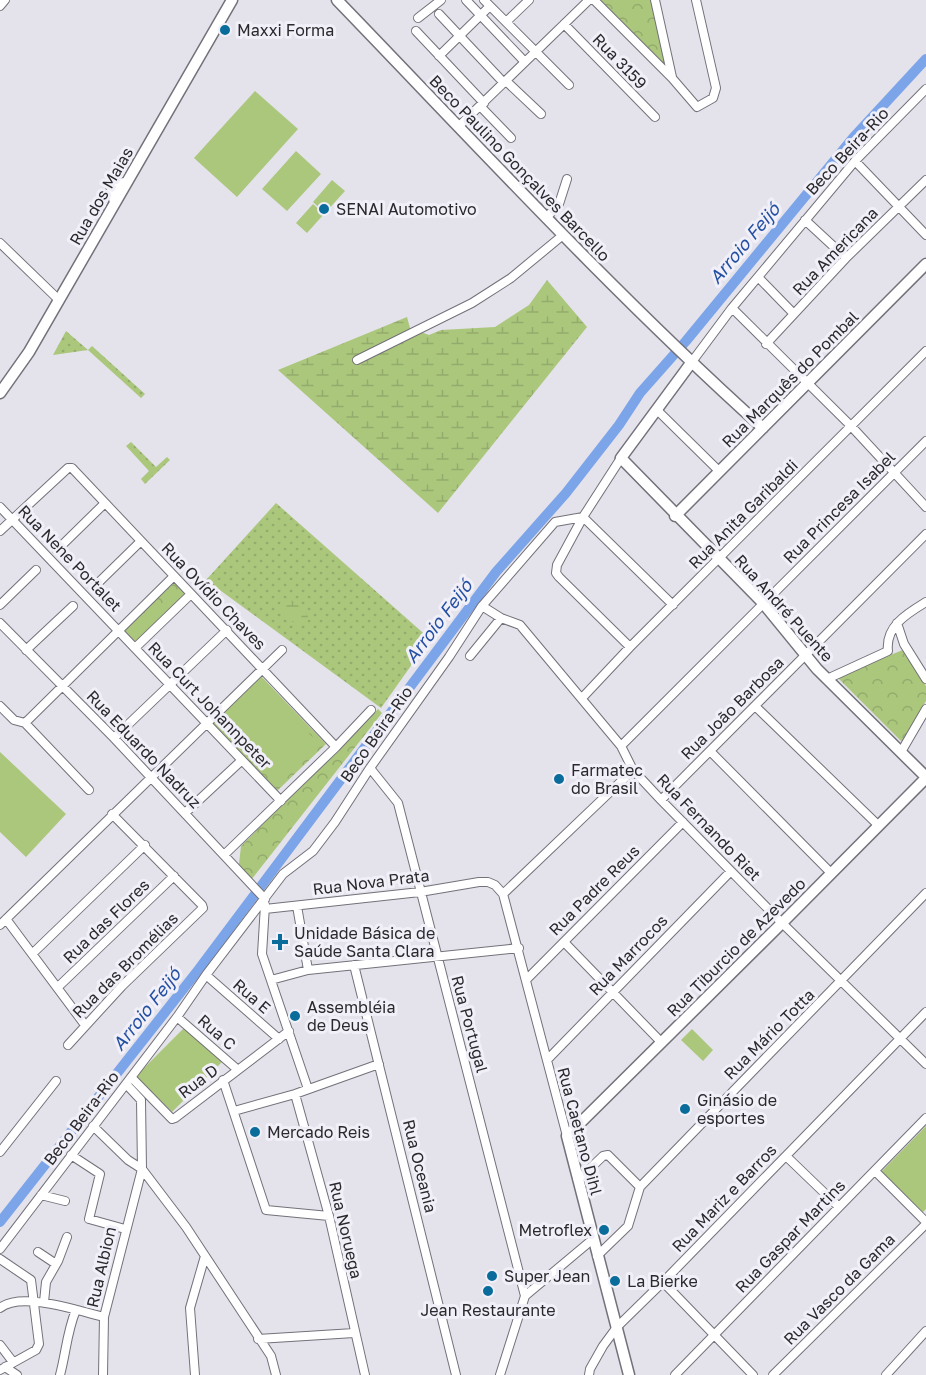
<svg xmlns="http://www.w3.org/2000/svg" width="926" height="1375" font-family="'Golos Text',sans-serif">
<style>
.grass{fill:url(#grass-dots)}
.wetland{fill:url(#wetland-marsh)}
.park{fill:url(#park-crowns)}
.pitch{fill:#abc77c}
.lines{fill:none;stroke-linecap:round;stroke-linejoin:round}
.river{stroke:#7ca4e9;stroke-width:10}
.minor-casing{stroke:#737179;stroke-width:10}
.major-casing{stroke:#737179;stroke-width:13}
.minor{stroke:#fff;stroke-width:8}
.major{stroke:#fff;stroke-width:10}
.poi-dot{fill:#096c9a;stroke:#f1eff8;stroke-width:2}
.labels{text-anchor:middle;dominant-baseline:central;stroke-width:6;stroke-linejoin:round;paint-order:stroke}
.poi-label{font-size:16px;fill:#2a292d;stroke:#f1eff8;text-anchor:start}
.street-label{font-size:16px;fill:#2a292d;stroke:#f1eff8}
.water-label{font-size:18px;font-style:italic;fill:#2450a2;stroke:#f1eff8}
</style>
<defs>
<pattern id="grass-dots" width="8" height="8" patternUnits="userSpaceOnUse" patternTransform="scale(1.5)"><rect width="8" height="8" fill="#abc77c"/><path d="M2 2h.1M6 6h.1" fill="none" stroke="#93ab6c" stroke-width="1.8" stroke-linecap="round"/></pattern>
<pattern id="wetland-marsh" width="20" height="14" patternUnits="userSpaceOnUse" patternTransform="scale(1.5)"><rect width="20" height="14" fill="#abc77c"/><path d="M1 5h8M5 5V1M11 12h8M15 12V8" fill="none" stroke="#93ab6c"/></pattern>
<pattern id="park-crowns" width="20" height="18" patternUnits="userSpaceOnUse" patternTransform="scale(1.5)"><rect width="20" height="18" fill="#abc77c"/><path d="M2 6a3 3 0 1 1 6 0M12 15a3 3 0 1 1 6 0" fill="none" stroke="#93ab6c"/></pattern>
</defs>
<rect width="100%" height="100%" fill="#e4e2eb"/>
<path class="grass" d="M66,331L88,350L92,346L145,394L141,398L88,350L53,355Z
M131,442L156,467L167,457L170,460L145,484L141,479L149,471L126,446Z
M276,503L430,639L381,708L206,580Z"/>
<path class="wetland" d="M547,280L587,327L438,513L278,370L407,317L410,328L429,335L441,330L495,327L529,305Z
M290,599L305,610L308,617L302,624L296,625L281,612L279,606L282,600Z"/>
<path class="park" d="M600,0H652L667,67Z
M176,581L188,593L153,626L144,623L138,617Z
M905,649L926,686V701L903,743L837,677Z
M261,676L326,744L277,791L212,723Z
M378,709L382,713L251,880L239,864L241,846Z"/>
<path class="pitch" d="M255,91L298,129L237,197L194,158Z
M296,151L321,174L287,211L262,189Z
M332,180L345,191L325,213L313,202Z
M313,204L324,214L307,233L296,223Z
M156,602L165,612L134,644L123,631L138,617L144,622L147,620L142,615Z
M260,682L320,745L282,782L222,718Z
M0,752L66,814L26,857L0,832Z
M186,1026L222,1062L172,1112L136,1076Z
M692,1029L713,1050L703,1061L681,1040Z
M926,1126V1209L921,1214L880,1173Z"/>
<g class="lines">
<path class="river" d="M0,1222L199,969L496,572L566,493L619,425L640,393L686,341L853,138L926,59"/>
<g class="minor-casing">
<path id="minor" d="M466,0L525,62
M484,0L569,85
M594,0L672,78L697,107L713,98L716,88L696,0
M655,0L672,77
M0,6L5,0
M439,14L504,83
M418,18L441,0
M506,22L529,0
M564,24L655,117
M416,31L484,103
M439,56L490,6
M506,81L541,114
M480,106L511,138
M459,126L589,0
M855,161L926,235
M546,218L559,204L567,179
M805,220L846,258
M0,243L59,300
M758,277L794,314
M732,308L851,426L926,507
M766,344L846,258L926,180
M357,360L472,303L511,278L563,235
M691,363L732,308L855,161L926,89
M657,410L719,471
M621,458L583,517L557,565L556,573L559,577L630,647
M0,507L281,801
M583,517L673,605
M0,531L68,468H72L336,747
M57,550L105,503
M96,585L141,541
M0,605L36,570
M482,606L501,618L520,625L621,746L633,770L661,800L782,923L926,1064
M0,623L114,738L265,899
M897,623L904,644L926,679
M135,648L191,594
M26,650L73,606
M470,656L501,618
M827,679L888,651C885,626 908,613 926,602
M582,698L630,647L926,351
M0,706L14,720L25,723L89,790
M755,706L878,825
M25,723L174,576
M114,738L227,630
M621,746L926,441
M710,751L831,873
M901,752L926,709
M370,768L398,803L525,1296
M661,800L926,534
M185,813L242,760
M224,855L336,747L371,710
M503,894L633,770
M265,905L262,954L308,1089
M297,906L308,970
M265,909L420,892L479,882H488L495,885L503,894L567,1136
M6,919L85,1025
M0,925L282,650
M564,942L662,1043
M32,954L145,845
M354,965L456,1375
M206,975L279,1039
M271,980L308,970L519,948
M526,980L683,822
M58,987L174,876
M177,1017L238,1070
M68,1045L122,986L203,908L202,905L112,814
M547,1060L731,871
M131,1077L172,1119L175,1118L289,1031
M223,1080L266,1210L329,1216
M295,1094L329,1216L365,1375
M234,1111L295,1094L379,1064
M93,1126L128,1160L142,1169L186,1227L271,1356L276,1375
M0,1152L56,1081
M71,1155L100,1174L89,1219L125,1229
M786,1156L839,1207
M875,1171L926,1222
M578,1180L603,1156L608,1155L640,1187
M41,1195L65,1201
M0,1249L177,1017L206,975L283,874L313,851L335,822L370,768L449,657L482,606L555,522L583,517
M38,1252L56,1264
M597,1256L628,1226L640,1187L926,893
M0,1259L31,1280L39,1344L36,1350L0,1370
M663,1282L753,1375
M44,1302L46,1282L58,1261L67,1237
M0,1308C21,1291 79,1311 104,1317
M258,1339L354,1333
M0,1345L13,1362
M5,1367L17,1375
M60,1375C66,1353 67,1331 76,1310
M103,1375L104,1317L142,1169L141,1100L126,1084
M195,1375L190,1308L205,1256
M500,1375L525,1296L593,1239
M589,1375L590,1369L603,1346L617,1327L663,1282L926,1012
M675,1375L926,1118
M773,1375L926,1224
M886,1375L926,1331"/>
</g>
<g class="major-casing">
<path id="major" d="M337,0C477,145 613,293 763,428
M115,203L111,184L126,183
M691,363L621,458L763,603L817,669L926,777
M0,393L29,352L232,0
M675,516L926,264
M629,1375L567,1136L782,923L926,778"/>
</g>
<use href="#minor" class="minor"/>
<use href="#major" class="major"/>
</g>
<g class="poi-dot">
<circle cx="225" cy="30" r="6"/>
<circle cx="324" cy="209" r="6"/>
<circle cx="559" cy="779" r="6"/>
<path d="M277 933h6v6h6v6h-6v6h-6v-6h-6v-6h6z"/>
<circle cx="295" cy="1016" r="6"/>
<circle cx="685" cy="1109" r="6"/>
<circle cx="255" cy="1132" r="6"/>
<circle cx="604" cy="1230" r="6"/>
<circle cx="492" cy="1276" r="6"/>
<circle cx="615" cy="1281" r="6"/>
<circle cx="488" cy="1291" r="6"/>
</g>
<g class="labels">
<g class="poi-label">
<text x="237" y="30">Maxxi Forma</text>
<text x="336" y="209">SENAI Automotivo</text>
<text x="571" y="770">Farmatec<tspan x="571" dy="18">do Brasil</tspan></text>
<text x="294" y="933">Unidade Básica de<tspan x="294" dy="18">Saúde Santa Clara</tspan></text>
<text x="307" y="1007">Assembléia<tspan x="307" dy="18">de Deus</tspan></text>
<text x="697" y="1100">Ginásio de<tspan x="697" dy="18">esportes</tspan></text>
<text x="267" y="1132">Mercado Reis</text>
<text x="592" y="1230" text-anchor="end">Metroflex</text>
<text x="504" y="1276">Super Jean</text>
<text x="627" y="1281">La Bierke</text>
<text x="488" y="1310" text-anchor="middle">Jean Restaurante</text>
</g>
<g class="street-label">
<text transform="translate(620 61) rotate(46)">Rua 3159</text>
<text transform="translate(847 151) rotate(-47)">Beco Beira-Rio</text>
<text transform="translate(520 168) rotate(46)">Beco Paulino Gonçalves Barcello</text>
<text transform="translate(101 196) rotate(-60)">Rua dos Maias</text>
<text transform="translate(835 251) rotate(-46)">Rua Americana</text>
<text transform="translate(790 379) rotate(-45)">Rua Marquês do Pombal</text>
<text transform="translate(839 507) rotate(-45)">Rua Princesa Isabel</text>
<text transform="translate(743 514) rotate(-45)">Rua Anita Garibaldi</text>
<text transform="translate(70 558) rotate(46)">Rua Nene Portalet</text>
<text transform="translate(214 596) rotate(46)">Rua Ovídio Chaves</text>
<text transform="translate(784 608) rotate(48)">Rua André Puente</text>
<text transform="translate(210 705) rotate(46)">Rua Curt Johannpeter</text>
<text transform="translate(732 708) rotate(-45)">Rua João Barbosa</text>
<text transform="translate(376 734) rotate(-55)">Beco Beira-Rio</text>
<text transform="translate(144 749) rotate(46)">Rua Eduardo Nadruz</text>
<text transform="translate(709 827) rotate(46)">Rua Fernando Riet</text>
<text transform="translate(371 882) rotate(-7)">Rua Nova Prata</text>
<text transform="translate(594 890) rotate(-45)">Rua Padre Reus</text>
<text transform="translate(106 921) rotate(-44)">Rua das Flores</text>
<text transform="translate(736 947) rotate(-45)">Rua Tiburcio de Azevedo</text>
<text transform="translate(628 955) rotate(-46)">Rua Marrocos</text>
<text transform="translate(125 965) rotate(-45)">Rua das Bromélias</text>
<text transform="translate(252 996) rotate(41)">Rua E</text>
<text transform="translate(470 1024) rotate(75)">Rua Portugal</text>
<text transform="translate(217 1032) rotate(41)">Rua C</text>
<text transform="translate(769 1034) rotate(-45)">Rua Mário Totta</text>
<text transform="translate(198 1081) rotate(-37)">Rua D</text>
<text transform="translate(81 1118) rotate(-53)">Beco Beira-Rio</text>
<text transform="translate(580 1131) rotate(75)">Rua Caetano Dihl</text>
<text transform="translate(420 1166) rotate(76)">Rua Oceania</text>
<text transform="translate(724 1198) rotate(-46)">Rua Mariz e Barros</text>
<text transform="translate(346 1230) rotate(77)">Rua Noruega</text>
<text transform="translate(790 1236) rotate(-46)">Rua Gaspar Martins</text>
<text transform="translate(101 1267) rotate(-77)">Rua Albion</text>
<text transform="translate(839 1289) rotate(-45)">Rua Vasco da Gama</text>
</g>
<g class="water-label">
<text transform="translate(744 243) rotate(-50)">Arroio Feijó</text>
<text transform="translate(438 621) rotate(-53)">Arroio Feijó</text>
<text transform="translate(146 1009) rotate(-52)">Arroio Feijó</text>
</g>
</g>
</svg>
